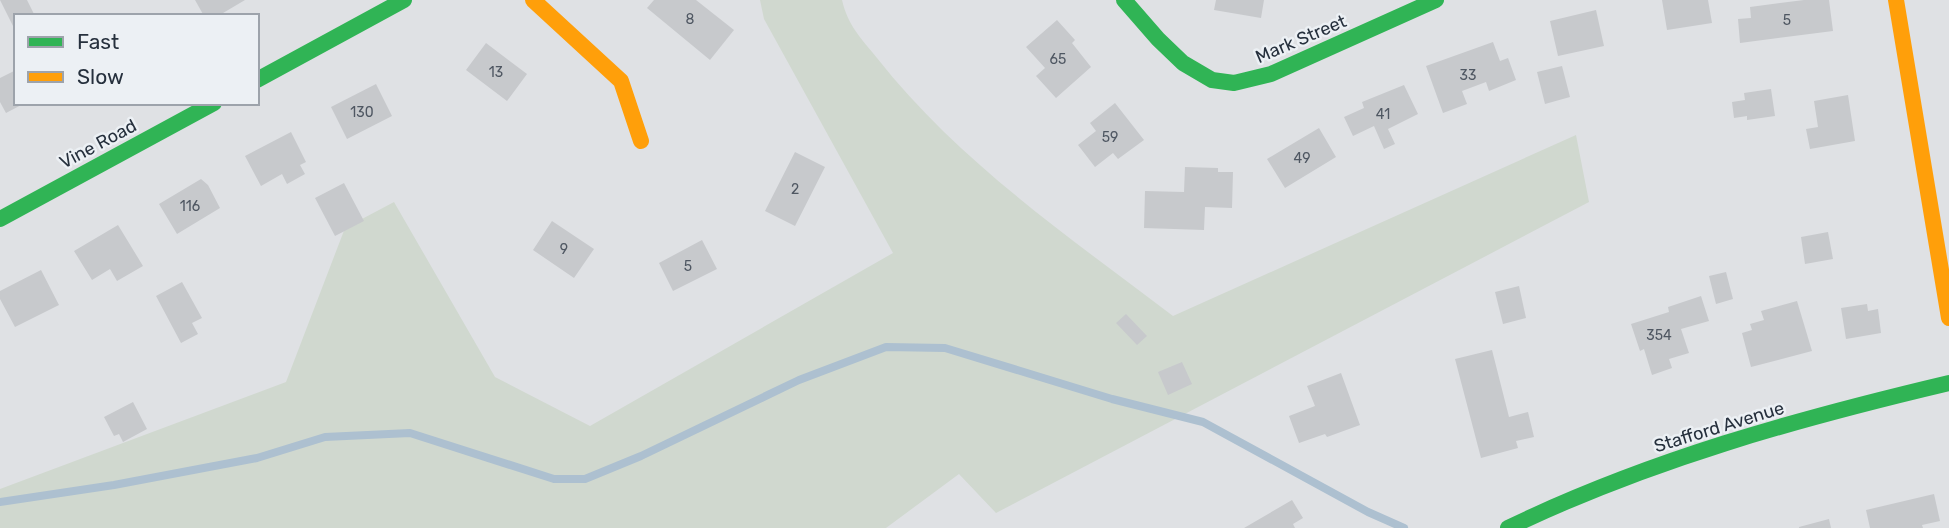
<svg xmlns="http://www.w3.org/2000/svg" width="1949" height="528" font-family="Rubik,sans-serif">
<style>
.green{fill:#d0d8cf}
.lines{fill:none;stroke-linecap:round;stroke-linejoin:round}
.stream{stroke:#adc0d0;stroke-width:8}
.building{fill:#c7c9cc}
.fast{stroke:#30b455;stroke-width:16}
.slow{stroke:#ff9f0a;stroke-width:16}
.labels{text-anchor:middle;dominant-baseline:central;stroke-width:5;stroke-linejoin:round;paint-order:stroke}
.number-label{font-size:14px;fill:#4f5762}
.street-label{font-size:18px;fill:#26303d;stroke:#ecf0f4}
</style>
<rect width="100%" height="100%" fill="#dfe1e4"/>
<path class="green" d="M760,0H842C848,26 861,38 877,58C958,161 1069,237 1173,316L1576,135L1589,202L996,513L959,474L886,528H0V489L286,382L345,228L394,202L495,377L590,426L893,253L764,19Z"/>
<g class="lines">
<path class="stream" d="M0,502L114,485L257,458L325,437L410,433L554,479H585L641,456L799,380L886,347L945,348L1112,399L1203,422L1368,512L1404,528"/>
</g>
<path class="building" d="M0,0H27L35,16H16V32Z
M195,0H245L218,16H204Z
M654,0H696L734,30L710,60L647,8Z
M1216,0H1264L1261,18L1214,10Z
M1662,0H1708L1712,23L1667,30Z
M1804,0H1829L1833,31L1740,43L1738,19L1751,18L1750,7Z
M1596,10L1604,46L1558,56L1550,21Z
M1057,20L1075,40L1072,43L1091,67L1056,98L1036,76L1045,68L1026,47Z
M1493,42L1500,61L1508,58L1516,80L1489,91L1486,82L1462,91L1467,104L1443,113L1426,66Z
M486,43L527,74L507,101L466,70Z
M1562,66L1570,97L1545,104L1537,72Z
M16,70V103H25L6,113L0,102V78Z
M376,84L392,116L347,139L331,107Z
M1404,85L1418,114L1388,129L1395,144L1384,149L1374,126L1353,136L1344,117L1364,108L1362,102Z
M1771,89L1775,116L1747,120V116L1734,118L1732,102L1745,100L1744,93Z
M1848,95L1855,141L1810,149L1806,129L1818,127L1814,101Z
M1115,103L1144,140L1118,159L1113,153L1095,167L1078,145L1096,131L1090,123Z
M1319,128L1336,157L1285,188L1267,159Z
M291,132L306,162L300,165L305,174L287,184L282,174L261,186L245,156Z
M795,152L825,167L795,226L765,211Z
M1185,167L1218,168V172H1233L1232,208L1205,207L1204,230L1144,228L1145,191L1184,192Z
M201,179L208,185L220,208L177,234L159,204Z
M344,183L364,221L335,236L315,198Z
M552,221L594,249L574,278L533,250Z
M118,225L143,266L117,281L110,269L92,280L74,251Z
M1828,232L1833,259L1805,264L1801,237Z
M702,240L717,269L673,291L659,263Z
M41,270L59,305L15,327L0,299V291Z
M1726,272L1733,299L1716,304L1709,276Z
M182,282L202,318L192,323L198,334L181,343L156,296Z
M1519,286L1526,318L1503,324L1495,292Z
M1701,296L1709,321L1681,329L1689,353L1669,359L1672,368L1652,375L1644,349L1640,351L1631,324L1669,312L1668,307Z
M1797,301L1812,351L1751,367L1742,333L1752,330L1750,324L1764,320L1761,311Z
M1867,304L1868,311L1878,309L1881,333L1846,339L1841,308Z
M1126,314L1147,336L1137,345L1116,323Z
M1492,350L1509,417L1528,412L1534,437L1516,441L1518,448L1481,458L1455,359Z
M1182,362L1192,384L1168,395L1158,372Z
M1341,373L1360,425L1327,437L1325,434L1299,443L1289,416L1315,406L1307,386Z
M133,402L147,429L123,442L119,434L114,436L104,417Z
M1934,494L1940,521L1922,525L1923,528H1870L1866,510Z
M1292,500L1303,518L1293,524L1295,528H1244Z
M1829,519L1831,528H1799V527Z"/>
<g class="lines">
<path class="fast" d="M1124,0L1158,39L1183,63L1212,80L1234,83L1271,74L1436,0
M257,80L404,0
M0,219L214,103
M1508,528C1649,460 1797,419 1949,383"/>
<path class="slow" d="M533,0L621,81L641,141
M1896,0L1949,318"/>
</g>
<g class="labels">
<g class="number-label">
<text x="690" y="19">8</text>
<text x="1787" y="20">5</text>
<text x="1058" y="59">65</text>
<text x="496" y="72">13</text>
<text x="1468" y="75">33</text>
<text x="362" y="112">130</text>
<text x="1383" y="114">41</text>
<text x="1110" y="137">59</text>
<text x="1302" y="158">49</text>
<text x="795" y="189">2</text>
<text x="190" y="206">116</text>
<text x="564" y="249">9</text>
<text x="688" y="266">5</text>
<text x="1659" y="335">354</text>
</g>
<g class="street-label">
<text transform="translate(1301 39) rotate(-23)">Mark Street</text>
<text transform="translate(98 144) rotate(-28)">Vine Road</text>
<text transform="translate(1719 427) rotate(-17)">Stafford Avenue</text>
</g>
</g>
<rect x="14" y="14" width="245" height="91" fill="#ecf0f4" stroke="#9da3ab" stroke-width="2"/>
<rect x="28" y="37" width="35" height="10" fill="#30b455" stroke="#9da3ab" stroke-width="2"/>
<text x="77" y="49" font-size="21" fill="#26303d">Fast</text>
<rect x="28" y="72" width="35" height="10" fill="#ff9f0a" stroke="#9da3ab" stroke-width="2"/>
<text x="77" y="84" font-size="21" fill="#26303d">Slow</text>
</svg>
